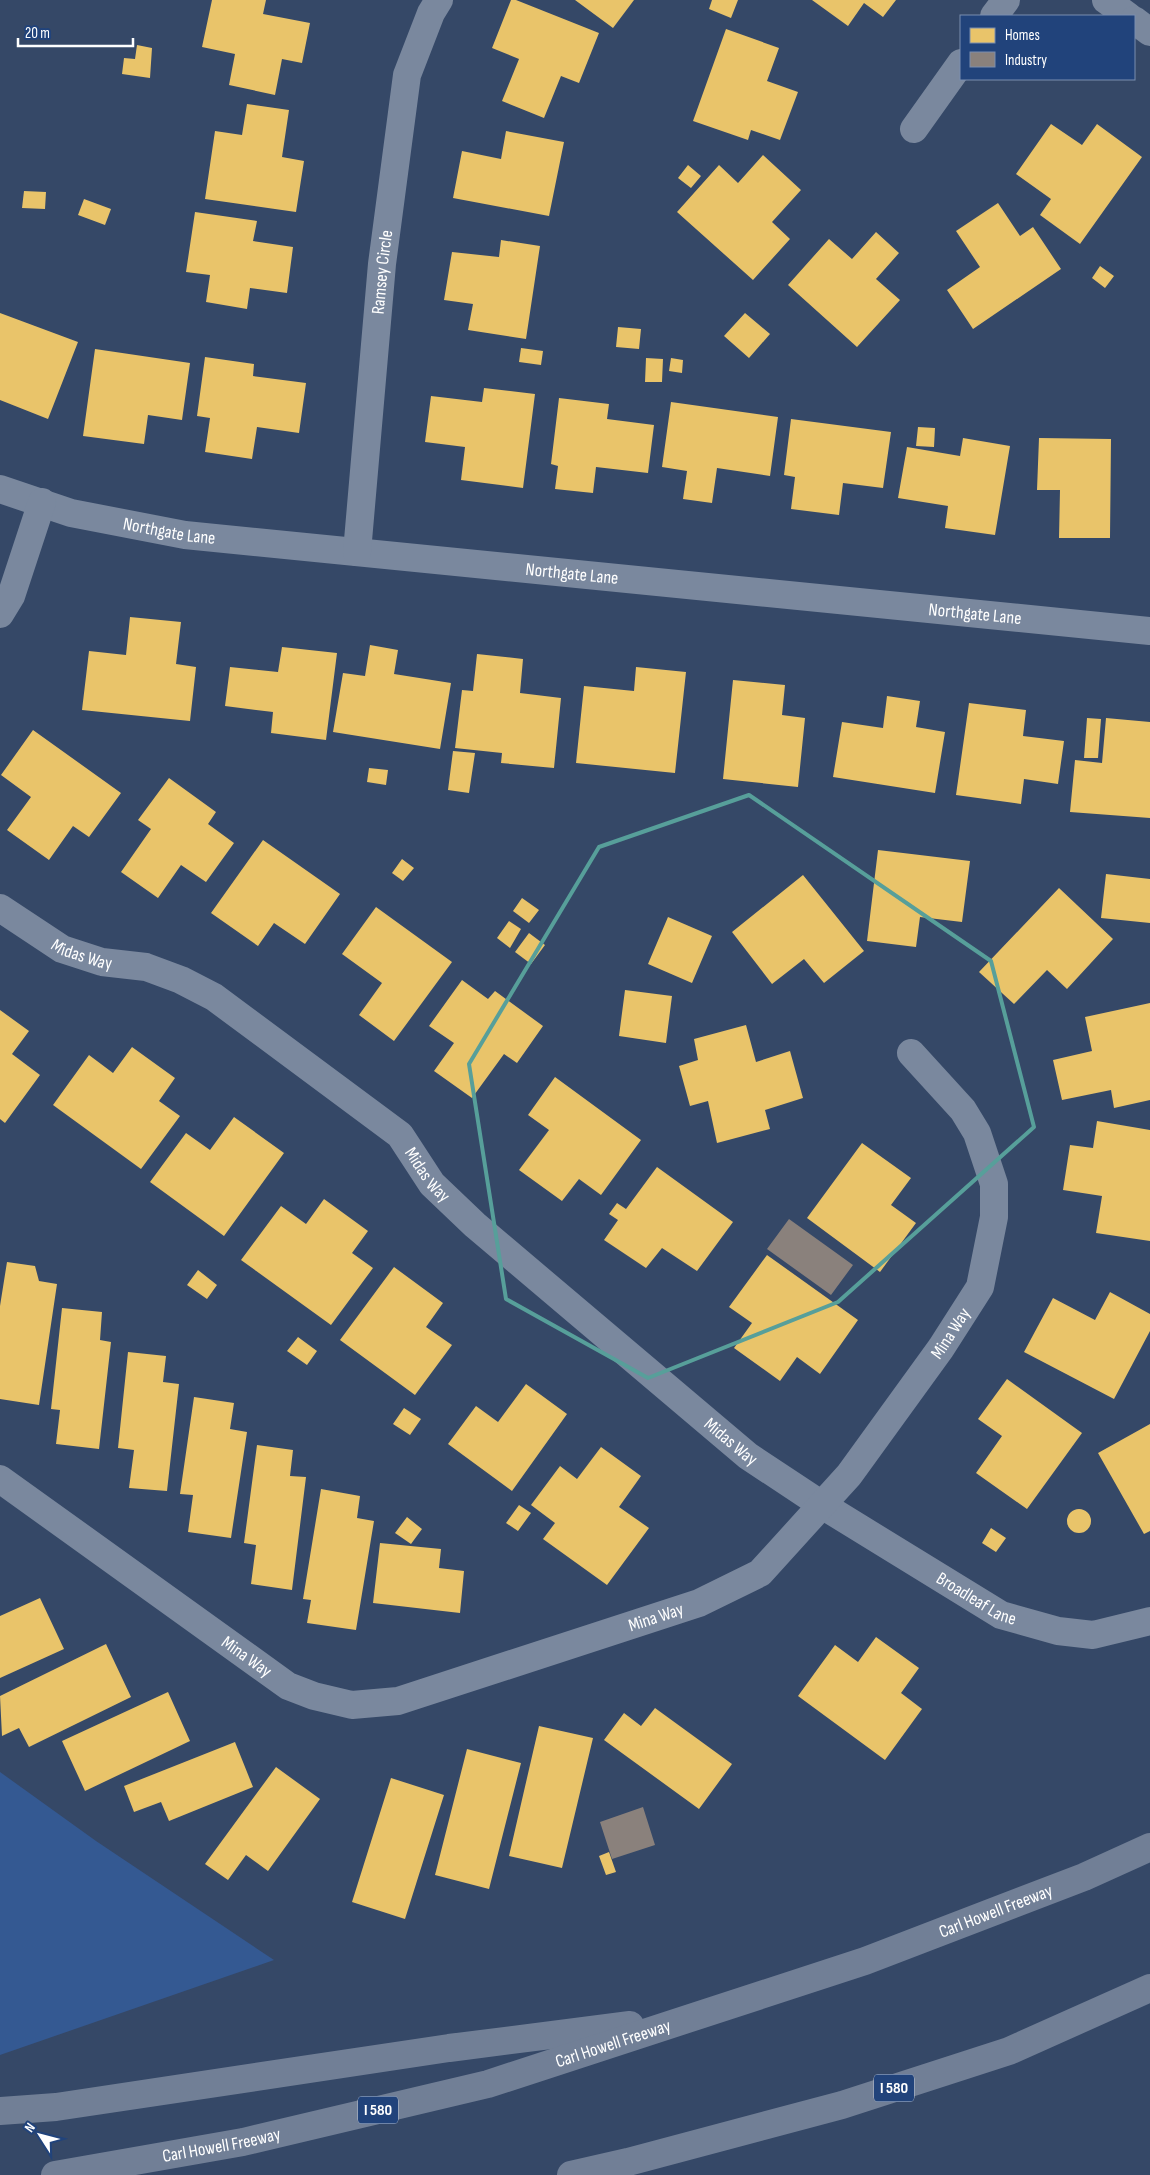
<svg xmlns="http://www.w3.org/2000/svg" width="1150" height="2175" font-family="'Sofia Sans Condensed',sans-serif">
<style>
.green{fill:#345992}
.homes{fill:#e9c46a}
.industry{fill:#8a817c}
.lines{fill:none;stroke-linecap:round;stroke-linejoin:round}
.minor{stroke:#7a889e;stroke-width:28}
.highway{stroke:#717f96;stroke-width:28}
.marked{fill:none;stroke:#579f9a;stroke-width:4;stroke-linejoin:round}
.labels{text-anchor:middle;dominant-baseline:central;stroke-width:5;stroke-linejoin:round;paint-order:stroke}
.shield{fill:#21437b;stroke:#bcc7d7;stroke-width:1}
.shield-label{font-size:16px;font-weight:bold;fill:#fff}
.street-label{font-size:18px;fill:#fff;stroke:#21437b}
</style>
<rect width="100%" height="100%" fill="#354867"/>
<path class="green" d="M0,1772L96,1841L274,1960L0,2055Z"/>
<path class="homes" d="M212,0H266L263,14L310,23L302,63L282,59L275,95L229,85L235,54L202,47Z
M511,0H516L599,33L579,83L561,76L544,118L502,101L519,59L492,48Z
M575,0H634L613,28Z
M712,0H738L731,18L709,9Z
M812,0H896L883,17L864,3L848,26Z
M726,29L779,48L767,81L798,92L780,140L751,130L748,140L693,121Z
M137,45L152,48L150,78L122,74L124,58L135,59Z
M247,104L289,110L282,157L304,161L296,212L205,199L215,131L242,135Z
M1051,124L1082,145L1097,124L1142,157L1080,244L1040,215L1051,199L1016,174Z
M506,131L564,142L549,216L453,198L462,151L501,159Z
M763,155L801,190L772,222L790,239L753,280L677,212L719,165L738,183Z
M688,165L701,176L691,188L678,178Z
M24,191L46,192L45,209L22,208Z
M84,199L111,209L105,225L78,215Z
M998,203L1020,236L1033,227L1061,269L973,329L947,290L980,267L956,231Z
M195,212L257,221L253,241L293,247L287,293L250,288L247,309L206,302L210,275L186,272Z
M876,232L899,253L876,279L900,300L857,347L788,285L829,239L852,259Z
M501,240L540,246L526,339L468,330L473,304L444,300L452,252L499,257Z
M1100,266L1114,276L1105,288L1092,278Z
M0,313L78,342L48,419L0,400Z
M745,313L770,334L749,358L724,336Z
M618,327L641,329L639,349L616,347Z
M521,348L543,351L541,365L519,362Z
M95,349L190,363L182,420L148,415L144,444L83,436Z
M205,357L254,364L253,376L306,383L299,433L257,427L252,459L205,452L210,418L197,416Z
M646,358L663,359L662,382H645Z
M671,358L683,360L682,373L669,371Z
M484,388L535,394L523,488L461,480L465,447L425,442L431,396L482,402Z
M559,398L609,404L607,419L654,425L648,473L596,467L593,493L555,489L558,466L551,464Z
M671,402L778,417L770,476L717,468L712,503L683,499L687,471L662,467Z
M791,419L891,432L883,488L843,483L839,515L791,509L795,477L784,475Z
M918,427L935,428L934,447L916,446Z
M963,438L1010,446L995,535L945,528L948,506L898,498L907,447L960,456Z
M1039,438L1111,439L1110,538H1059L1060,490H1037Z
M130,617L181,622L176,664L196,667L190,721L82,710L89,651L126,655Z
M370,645L398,650L394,674L451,683L440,749L333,732L343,673L365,676Z
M282,647L337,653L326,740L271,733L273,712L225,706L230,667L278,672Z
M477,654L523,659L520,693L561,698L554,768L501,763L502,753L455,748L462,690L473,691Z
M636,667L686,672L675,773L576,763L584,686L634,691Z
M733,680L785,685L782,715L805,718L798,787L723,779Z
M887,696L920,701L916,727L945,732L935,793L833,777L842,722L883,728Z
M969,703L1026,710L1023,736L1064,741L1058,784L1024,779L1021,804L956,795Z
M1087,718L1101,719L1098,758H1084Z
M1106,718L1150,722V818L1070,812L1075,760L1102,763Z
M33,730L121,793L89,837L73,826L49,860L7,830L31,797L1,775Z
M453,751L475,753L469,793L448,790Z
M369,768L388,770L386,785L367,782Z
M169,778L216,812L208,824L234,843L206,882L181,865L158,898L121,872L151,829L138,820Z
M263,840L340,894L305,944L274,923L258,946L211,913Z
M878,850L970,861L962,922L920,917L916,947L867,941Z
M402,859L414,868L403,881L392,873Z
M1106,874L1150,879V923L1101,918Z
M803,875L864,951L824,983L804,959L772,984L732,932Z
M1059,888L1113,939L1067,989L1047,970L1014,1004L979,972Z
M522,898L539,910L529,923L513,911Z
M376,907L452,962L394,1041L359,1015L382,983L342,954Z
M668,917L712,936L692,983L648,964Z
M509,921L521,929L510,948L497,938Z
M529,933L545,945L531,964L515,952Z
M462,980L488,999L495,991L543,1026L517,1063L504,1054L472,1098L434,1071L454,1043L429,1026Z
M625,990L672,996L666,1043L619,1036Z
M1150,1003V1100L1114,1108L1111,1090L1062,1100L1053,1060L1092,1051L1085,1017Z
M0,1010L29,1031L12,1054L40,1075L5,1123L0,1119Z
M746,1025L756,1062L790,1051L803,1098L765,1110L770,1129L717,1143L708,1101L690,1106L679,1066L698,1060L694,1039Z
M132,1047L175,1078L159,1101L180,1116L141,1169L53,1105L89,1055L113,1073Z
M555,1077L641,1140L601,1195L579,1179L562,1201L519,1170L549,1130L528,1115Z
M234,1117L284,1153L224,1236L150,1182L186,1133L210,1150Z
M1097,1121L1150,1130V1241L1096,1233L1102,1196L1063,1190L1070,1145L1093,1148Z
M862,1143L911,1178L891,1205L916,1223L880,1272L807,1218Z
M657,1167L733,1222L697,1271L662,1248L646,1268L604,1240L618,1220L609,1214L617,1203L626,1209Z
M324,1199L368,1231L352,1253L373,1268L331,1325L241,1260L281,1206L306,1224Z
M767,1255L858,1320L820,1374L797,1357L780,1381L734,1348L752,1323L729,1307Z
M7,1262L35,1266L39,1281L57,1284L39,1405L0,1399V1306Z
M394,1267L443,1303L426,1327L452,1345L415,1395L340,1340Z
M198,1270L217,1285L207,1299L187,1285Z
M1110,1292L1150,1314V1331L1114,1399L1024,1352L1053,1298L1095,1320Z
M62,1308L102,1312L100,1340L111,1342L99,1449L56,1444L60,1410L51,1409Z
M298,1337L317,1351L307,1365L287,1351Z
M128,1352L166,1356L163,1382L179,1384L167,1491L129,1488L134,1450L118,1448Z
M1007,1379L1082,1433L1027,1509L976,1473L1002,1436L978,1419Z
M526,1384L567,1414L512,1491L448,1444L476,1406L498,1422Z
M194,1397L234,1403L230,1429L247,1432L231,1538L188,1532L193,1495L180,1494Z
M404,1408L421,1419L410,1435L393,1424Z
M1150,1424V1531L1144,1534L1098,1453Z
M257,1445L293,1450L290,1476L306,1477L292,1590L251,1584L256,1545L244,1543Z
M601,1447L641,1476L619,1507L649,1528L607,1585L543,1539L555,1523L531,1505L560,1466L577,1479Z
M321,1489L360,1496L357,1518L374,1521L356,1630L307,1623L311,1600L303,1599Z
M519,1505L531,1513L518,1531L506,1523Z
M1067 1521a12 12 0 1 1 24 0a12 12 0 1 1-24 0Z
M407,1517L422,1529L411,1544L395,1533Z
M991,1528L1006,1538L996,1552L982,1543Z
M380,1543L441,1549L439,1568L464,1571L460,1613L373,1603Z
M40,1598L64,1649L0,1678V1616Z
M876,1637L919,1668L901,1693L922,1709L885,1760L798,1696L835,1645L858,1662Z
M106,1644L131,1697L29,1747L19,1728L2,1736L0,1696Z
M168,1692L190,1741L85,1791L62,1741Z
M655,1708L732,1764L699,1809L604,1740L624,1713L641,1726Z
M539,1726L593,1738L562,1868L509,1856Z
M235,1742L253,1787L169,1821L161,1802L134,1812L124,1786Z
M467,1749L521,1763L489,1889L435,1875Z
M276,1767L320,1799L268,1871L246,1855L228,1880L205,1864Z
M391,1778L444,1795L405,1919L352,1902Z
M609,1852L616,1872L606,1875L599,1856Z"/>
<path class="industry" d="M789,1219L853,1265L831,1295L767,1249Z
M643,1807L655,1845L612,1859L600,1822Z"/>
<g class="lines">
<g class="minor">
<path d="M1106,0L1128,16"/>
<path d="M994,16L1006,0"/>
<path d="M1134,20L1150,32"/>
<path d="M914,129L961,63"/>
<path id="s1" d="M0,489L71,513L185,535L1150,631"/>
<path id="s2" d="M357,552L382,264L407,75L431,13L439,0"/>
<path d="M0,614L11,596L42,502"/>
<path id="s3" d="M0,908L62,949L102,962L146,967L181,980L214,997L400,1135L432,1184L475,1225L748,1456L822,1505L1001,1615L1058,1631L1093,1635L1150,1621"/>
<path id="s4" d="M0,1479L288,1686L314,1696L352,1705L398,1701L699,1603L760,1573L849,1475L941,1348L980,1287L994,1217V1184L977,1133L963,1110L911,1053"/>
</g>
<g class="highway">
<path d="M0,2111L56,2107L449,2048L630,2025"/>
<path id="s5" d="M55,2175L243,2142L488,2084L865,1961L1084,1877L1150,1847"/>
<path d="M571,2175L628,2162L842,2105L1009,2051L1150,1988"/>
</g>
</g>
<path class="marked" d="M749,795L991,961L1034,1127L838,1302L648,1378L506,1299L469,1064L599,847Z"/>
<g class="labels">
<g class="shield">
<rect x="874" y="2074.5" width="40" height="27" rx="4"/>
<rect x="358" y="2096.5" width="40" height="27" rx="4"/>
</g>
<g class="shield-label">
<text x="894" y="2088">I 580</text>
<text x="378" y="2110">I 580</text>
</g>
<g class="street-label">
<text stroke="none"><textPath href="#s2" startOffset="281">Ramsey Circle</textPath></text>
<text stroke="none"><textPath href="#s1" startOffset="175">Northgate Lane</textPath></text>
<text stroke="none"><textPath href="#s1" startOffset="580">Northgate Lane</textPath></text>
<text stroke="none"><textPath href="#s1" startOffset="985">Northgate Lane</textPath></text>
<text stroke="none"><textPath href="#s3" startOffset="95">Midas Way</textPath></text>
<text stroke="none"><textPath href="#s3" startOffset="515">Midas Way</textPath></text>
<text stroke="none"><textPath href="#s4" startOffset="1159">Mina Way</textPath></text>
<text stroke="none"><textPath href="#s3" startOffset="920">Midas Way</textPath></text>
<text stroke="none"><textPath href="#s3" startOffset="1212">Broadleaf Lane</textPath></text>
<text stroke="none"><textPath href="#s4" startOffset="739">Mina Way</textPath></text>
<text stroke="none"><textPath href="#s4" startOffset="304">Mina Way</textPath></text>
<text stroke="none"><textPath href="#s5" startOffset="979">Carl Howell Freeway</textPath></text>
<text stroke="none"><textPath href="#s5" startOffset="574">Carl Howell Freeway</textPath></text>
<text stroke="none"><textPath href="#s5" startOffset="169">Carl Howell Freeway</textPath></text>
</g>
</g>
<rect x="960" y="15" width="175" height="65" fill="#21437b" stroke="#7a8eb0"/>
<rect x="970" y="28" width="25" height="15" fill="#e9c46a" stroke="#7a8eb0"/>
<text x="1005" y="40" font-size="15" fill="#ffffff">Homes</text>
<rect x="970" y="52" width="25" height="15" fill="#8a817c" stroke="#7a8eb0"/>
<text x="1005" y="65" font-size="15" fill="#ffffff">Industry</text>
<g transform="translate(40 2135) rotate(306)" stroke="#21437b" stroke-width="4" paint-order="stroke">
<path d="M0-4L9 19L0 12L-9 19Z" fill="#ffffff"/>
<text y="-8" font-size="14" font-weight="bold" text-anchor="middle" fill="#ffffff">N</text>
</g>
<path d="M18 38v8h115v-8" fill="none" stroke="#ffffff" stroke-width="2.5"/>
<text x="25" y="38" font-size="15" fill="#ffffff" stroke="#21437b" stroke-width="4" paint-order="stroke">20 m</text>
</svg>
